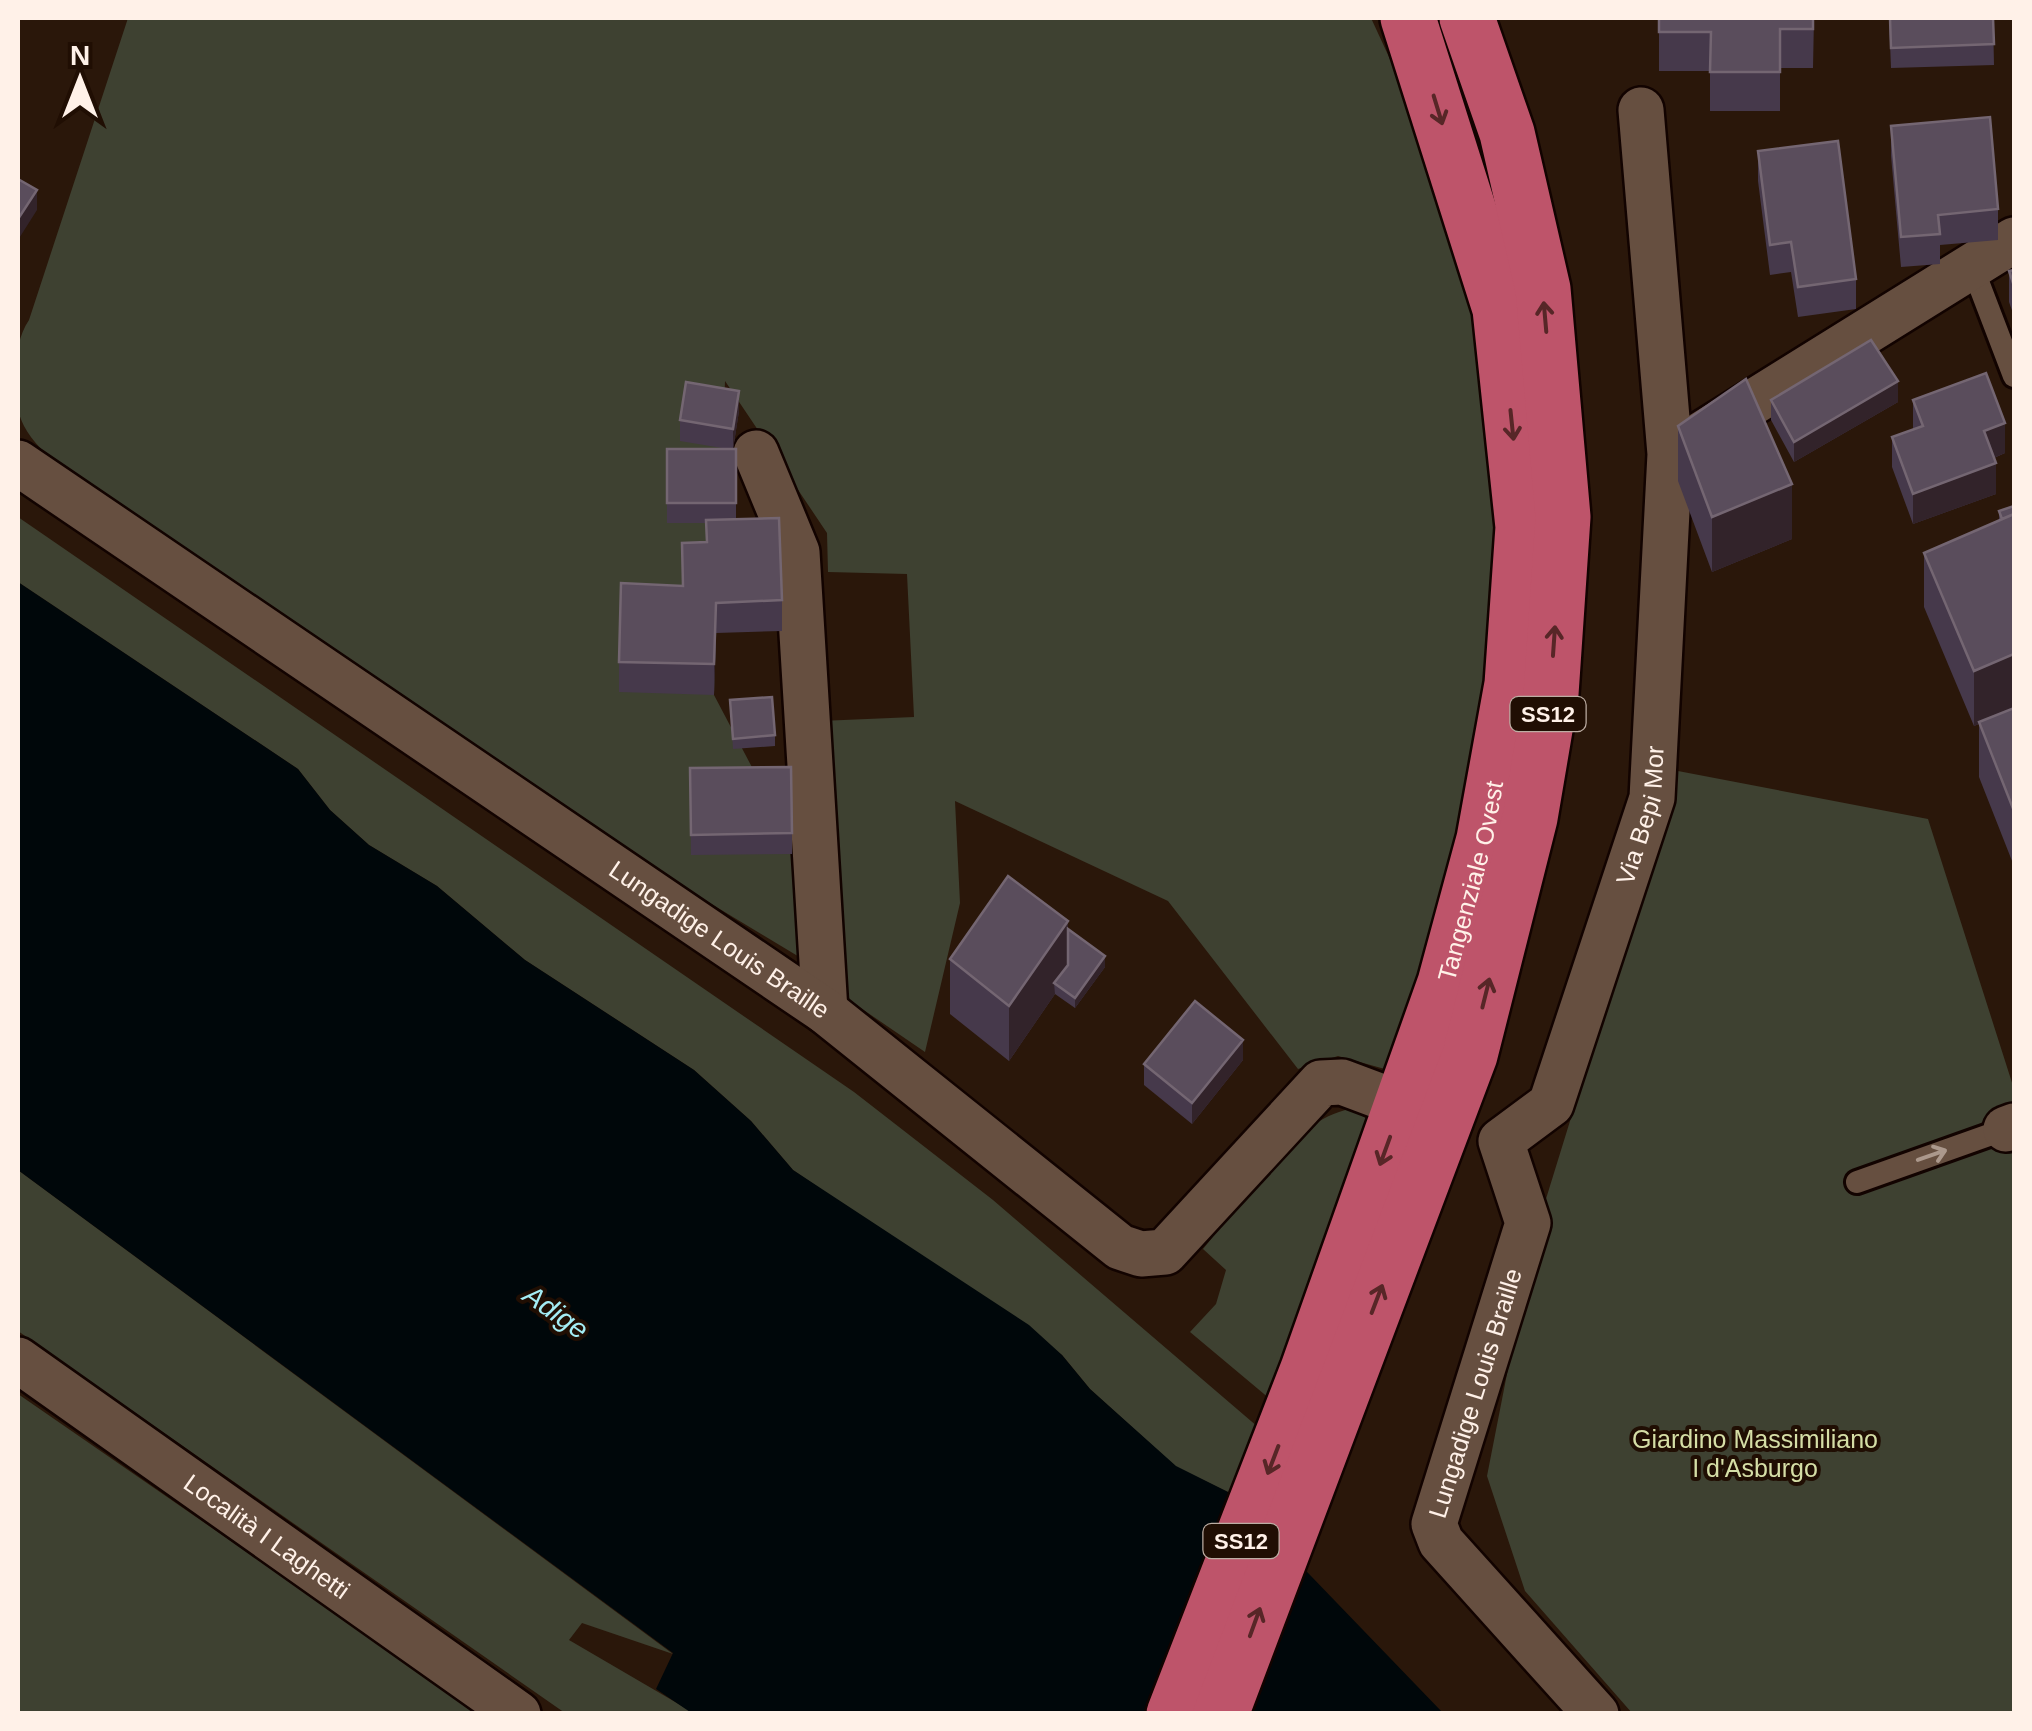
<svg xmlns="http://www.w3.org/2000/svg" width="2032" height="1731" font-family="Helvetica,sans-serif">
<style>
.green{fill:#3e4131}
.water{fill:#00070a}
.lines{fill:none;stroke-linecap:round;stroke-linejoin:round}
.service-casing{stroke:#120300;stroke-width:28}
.minor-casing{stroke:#120300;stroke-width:50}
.trunk-casing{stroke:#120300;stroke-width:60}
.service{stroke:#664f40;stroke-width:22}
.minor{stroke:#664f40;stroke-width:45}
.trunk{stroke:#be546a;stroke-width:55}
.wall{fill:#46394b}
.shaded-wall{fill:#32232a}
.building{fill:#5a4d5c;stroke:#746672;stroke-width:2.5}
.oneway{stroke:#572627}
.oneway2{stroke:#ab988c}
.labels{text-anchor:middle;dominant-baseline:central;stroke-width:8;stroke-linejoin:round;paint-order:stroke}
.shield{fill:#200e03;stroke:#bcada3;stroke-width:2.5}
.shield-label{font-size:22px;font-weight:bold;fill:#fff1e8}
.street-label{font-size:25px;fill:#fff1e8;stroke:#200e03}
.park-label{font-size:25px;fill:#d5dea6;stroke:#200e03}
.water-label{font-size:28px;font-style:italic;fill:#a4edf5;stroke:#200e03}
</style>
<rect width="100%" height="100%" fill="#2a170a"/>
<path class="green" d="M128,18H1371L1420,124L1480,313L1501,570L1475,785L1392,1071L1338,1056L1298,1069L1168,901L955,801L960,903L925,1052L849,1000L844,994L820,721L914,717L907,574L828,572L827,533L725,381L714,695L805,868L806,961L660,873L60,468C48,455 32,442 24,426C10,399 12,344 29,320Z
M18,517L854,1092L993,1200L1258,1427L1232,1494L1176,1467L1090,1389L1062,1355L793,1170L751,1121L694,1070L525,960L437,886L369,845L330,810L298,769L18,582Z
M1678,771L1928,819L2014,1089V1713H1632L1525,1591L1487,1476L1533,1241Z
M1350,1109L1373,1122L1270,1399L1190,1332L1216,1304L1226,1270L1203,1249C1242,1202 1289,1121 1350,1109Z
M18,1170L673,1654L582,1623L569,1640L694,1713H565L18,1331Z
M18,1394L480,1713H18Z"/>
<path class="water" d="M18,582L298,769L330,810L369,845L437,886L525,960L694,1070L751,1121L793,1170L1029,1325L1062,1355L1090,1389L1176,1466L1232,1494L1443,1713L693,1714L656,1689L673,1653L18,1170Z"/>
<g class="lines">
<g class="service-casing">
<path id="service" d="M1972,266L2014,376
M1857,1182L2006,1129"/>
</g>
<g class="minor-casing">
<g id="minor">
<path d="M1702,434L2014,240"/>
<path d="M756,453L797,552L825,1011"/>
<path id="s1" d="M18,463L825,1011L1120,1247L1141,1254L1165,1252L1321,1083L1342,1082L1382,1097"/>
<path d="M2006,1129L2014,1126"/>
<path id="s2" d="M18,1360L518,1714"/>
<path id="s3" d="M1596,1714L1441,1542L1434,1524L1528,1223L1501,1141L1551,1104L1652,798L1670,454L1641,110"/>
</g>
</g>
<g class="trunk-casing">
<g id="trunk">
<path id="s4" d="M1174,1714L1308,1369L1445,983L1484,839L1512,684L1523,527L1500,309L1408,18"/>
<path d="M1221,1714L1470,1055L1530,818L1551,694L1563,517L1543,289L1507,133L1467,18"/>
</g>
</g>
<use href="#service" class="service"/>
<use href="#minor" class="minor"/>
<use href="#trunk" class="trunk"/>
</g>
<path class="wall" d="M1659,18H1814L1813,68H1780V111H1710V71H1659Z
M1889,18H1993L1994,65L1891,68Z
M1891,126L1998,209V240L1940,245V264L1901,267L1891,156Z
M1758,151L1856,279V309L1798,317L1791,272L1770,275L1758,181Z
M2014,270V316L2009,302V271Z
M1771,400L1898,402L1794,462L1771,420Z
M1913,400L2005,453L1994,458L1996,494L1913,524L1892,467V437L1913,429Z
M739,411L733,449H736V519L782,600V631L716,633L714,695L619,692V662L682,586V543L706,542V523H667V449H728L680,441V420Z
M1678,426L1792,539L1712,572L1678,481Z
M2014,506V866L1979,777V724L1974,726L1924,607V553L1999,521V511Z
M730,700L775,735V746L733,749Z
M690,768L792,833V854L691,855Z
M1068,929L1105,967L1075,1008L1055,994L1009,1061L950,1014V959Z
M1243,1060L1192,1124L1144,1085V1064Z"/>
<path class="shaded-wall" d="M37,190V210L18,240V219Z
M1898,381V402L1794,462V442Z
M739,391V411L733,450V429Z
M2005,423V453L1984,462V431Z
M1996,463V494L1913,524V494Z
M1792,484V539L1712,572V517Z
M716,603V633L714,695V664Z
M2014,654V709L1974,726V671Z
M1068,921V976L1054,983L1055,994L1009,1061V1006Z
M1105,956V967L1075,1008V998Z
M1243,1040V1060L1192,1124V1103Z"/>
<path class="building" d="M1659,18H1813V29H1780V72H1710L1711,32H1659Z
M1890,18H1993L1994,44L1891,48Z
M1990,117L1998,209L1938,215L1940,234L1901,237L1891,126Z
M1838,141L1856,279L1798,287L1791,242L1770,245L1758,151Z
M18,179L37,190L18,219Z
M2014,270V286L2009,271Z
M1871,340L1898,381L1794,442L1771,400Z
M1986,373L2005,423L1984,431L1996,463L1913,494L1892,437L1923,426L1913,400Z
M1746,379L1792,484L1712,517L1678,426Z
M686,382L739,391L733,429L680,420Z
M667,449H736V503H667Z
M2014,506V514L2002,519L1999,511Z
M2014,514V654L1974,671L1924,553Z
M779,518L782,600L716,603L714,664L619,662L621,583L683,586L682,543L707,542L706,520Z
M772,697L775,735L733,739L730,700Z
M2014,708V811L1979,722Z
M791,767L792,833L691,835L690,768Z
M1008,876L1068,921L1009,1006L950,959Z
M1068,929L1105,956L1075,998L1054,983L1068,965Z
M1195,1001L1243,1040L1192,1103L1144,1064Z"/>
<defs><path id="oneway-shaft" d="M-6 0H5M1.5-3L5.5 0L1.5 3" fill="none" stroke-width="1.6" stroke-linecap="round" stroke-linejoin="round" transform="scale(2.5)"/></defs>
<g class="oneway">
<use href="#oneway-shaft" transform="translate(1438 110) rotate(73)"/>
<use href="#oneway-shaft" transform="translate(1545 317) rotate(-95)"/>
<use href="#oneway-shaft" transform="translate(1512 425) rotate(84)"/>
<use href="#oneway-shaft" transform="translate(1554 641) rotate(-86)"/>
<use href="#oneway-shaft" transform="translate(1486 993) rotate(-76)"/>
<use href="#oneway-shaft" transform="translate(1385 1151) rotate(110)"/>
<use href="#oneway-shaft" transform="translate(1377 1299) rotate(-69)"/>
<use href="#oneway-shaft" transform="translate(1273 1460) rotate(111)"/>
<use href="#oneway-shaft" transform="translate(1255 1622) rotate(-70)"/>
</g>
<use class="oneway2" href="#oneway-shaft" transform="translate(1932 1155) rotate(-19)"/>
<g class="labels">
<g class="shield">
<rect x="1510.5" y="697" width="75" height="34" rx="8"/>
<rect x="1203.5" y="1524" width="75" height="34" rx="8"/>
</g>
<g class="shield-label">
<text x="1548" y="714">SS12</text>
<text x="1241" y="1541">SS12</text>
</g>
<g class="street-label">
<text stroke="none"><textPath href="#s3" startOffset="1018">Via Bepi Mor</textPath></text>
<text stroke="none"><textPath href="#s4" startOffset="885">Tangenziale Ovest</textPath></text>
<text stroke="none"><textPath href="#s1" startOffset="848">Lungadige Louis Braille</textPath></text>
<text stroke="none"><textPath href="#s3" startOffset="388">Lungadige Louis Braille</textPath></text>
<text stroke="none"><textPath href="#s2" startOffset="305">Località I Laghetti</textPath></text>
</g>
<g class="park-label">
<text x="1755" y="1439">Giardino Massimiliano<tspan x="1755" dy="29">I d'Asburgo</tspan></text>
</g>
<g class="water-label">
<text transform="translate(556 1312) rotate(35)">Adige</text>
</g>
</g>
<rect width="2032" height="1731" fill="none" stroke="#fff1e8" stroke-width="40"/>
<g transform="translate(80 80)" stroke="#200e03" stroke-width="8" paint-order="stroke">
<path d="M0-8L18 38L0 25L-18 38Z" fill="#fff1e8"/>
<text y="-15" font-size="28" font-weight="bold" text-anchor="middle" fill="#fff1e8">N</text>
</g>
</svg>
